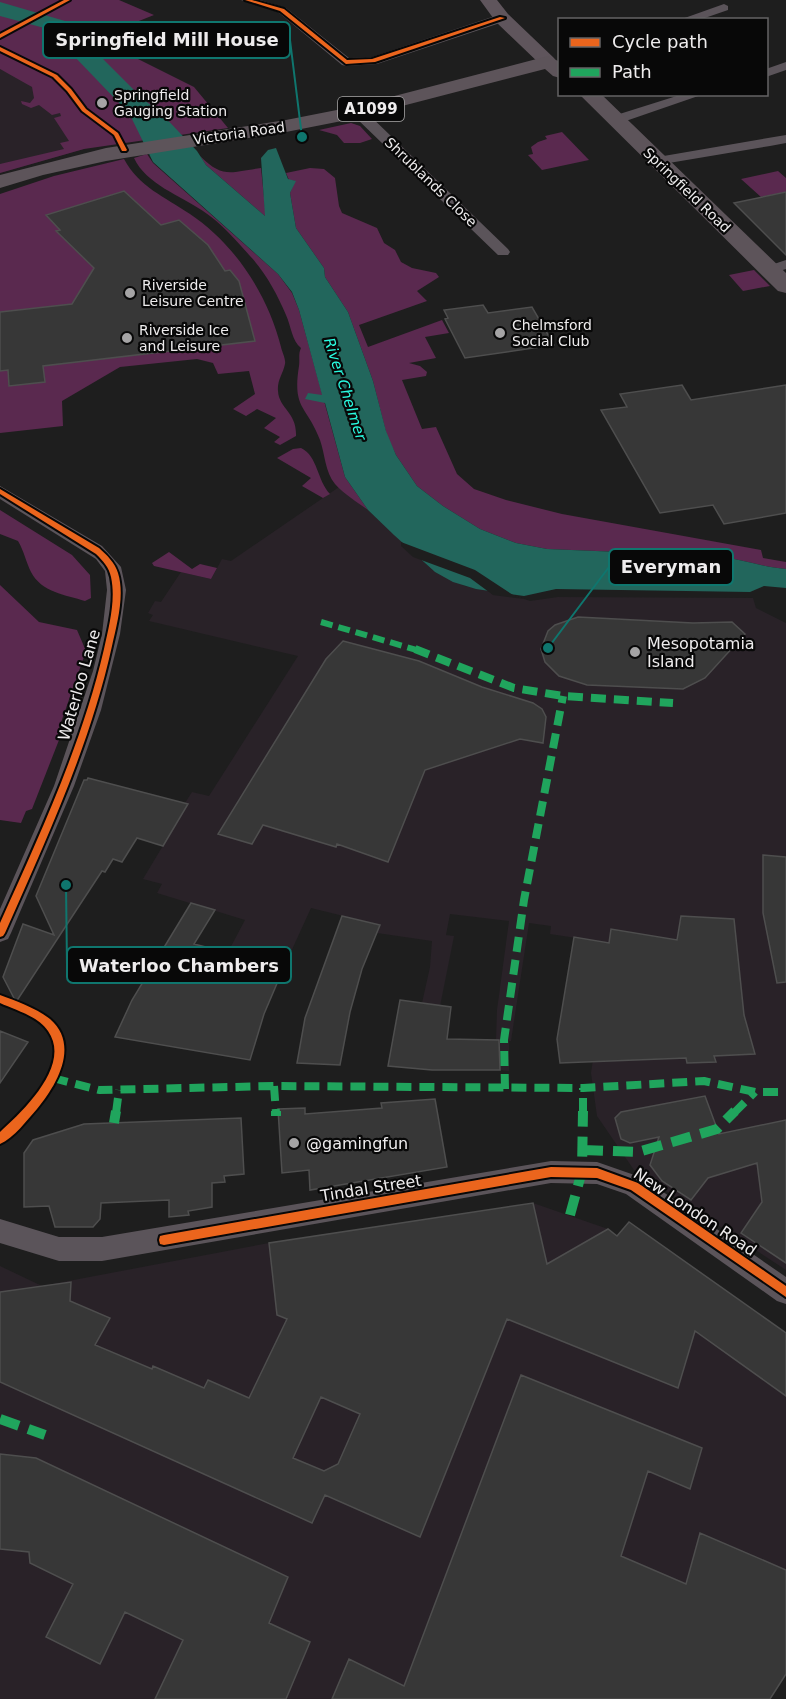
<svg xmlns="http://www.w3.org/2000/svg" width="786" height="1699" font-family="'DejaVu Sans',sans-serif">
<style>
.built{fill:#292228}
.green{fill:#5a294f}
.water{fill:#22665c}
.pier{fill:#1e1e1e}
.building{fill:#373737;stroke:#4e4e4e;stroke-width:1.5;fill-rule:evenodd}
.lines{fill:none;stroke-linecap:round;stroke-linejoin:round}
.minor{fill:#5b545a;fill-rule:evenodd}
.secondary{fill:#5f555c;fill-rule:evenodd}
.primary{fill:#5d545a;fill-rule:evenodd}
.quiet-far2{stroke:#20a55d;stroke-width:6;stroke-dasharray:12 6;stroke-linecap:butt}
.quiet-far1{stroke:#20a55d;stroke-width:8;stroke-dasharray:15 8;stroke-linecap:butt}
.quiet{stroke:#20a55d;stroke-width:10;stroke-dasharray:20 10;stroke-linecap:butt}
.cycleway-casing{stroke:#080808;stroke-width:4}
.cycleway{fill:#eb651d;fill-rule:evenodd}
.poi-dot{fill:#a5a4a5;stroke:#080808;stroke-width:2}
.labels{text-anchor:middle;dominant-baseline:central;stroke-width:4.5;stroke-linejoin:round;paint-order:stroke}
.far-poi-label{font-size:14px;fill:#eeeced;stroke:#080808;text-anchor:start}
.far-street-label{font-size:14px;fill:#eeeced;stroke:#080808}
.shield{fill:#080808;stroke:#a9a8a8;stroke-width:1.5}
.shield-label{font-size:15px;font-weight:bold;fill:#eeeced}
.far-water-label{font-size:15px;font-style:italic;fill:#29fbe0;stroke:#080808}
.poi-label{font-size:16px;fill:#eeeced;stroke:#080808;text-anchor:start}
.street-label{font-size:16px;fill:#eeeced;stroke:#080808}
.leader{fill:none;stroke:#0f766e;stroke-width:2}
.callout-dot{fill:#0f766e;stroke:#080808;stroke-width:2}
.callout{fill:#080808;stroke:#0f766e;stroke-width:2}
.callout-label{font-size:18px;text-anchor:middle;font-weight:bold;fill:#eeeced}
</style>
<rect width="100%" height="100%" fill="#1e1e1e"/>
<path class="built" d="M0,69L26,82L47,100L60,113L84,149L0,173Z
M339,487L368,510L435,572L465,586L513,595L530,601L558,597L753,598L756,608L786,623V1270L634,1170L597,1116L591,1073L612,929L611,930L609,943L550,934L551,926L529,923L511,1041H509V1071L500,1070L499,1041L496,1040L497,1010L509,921L450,914L446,935L454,936L440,1006L422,1003L430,967L432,941L377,933L380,925L311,908L284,967L227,954L245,920L157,893L162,884L143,879L188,804L185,803L192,792L209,796L298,656L149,621L153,615L148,613L155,601L161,602L181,572L211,579L222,559L231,561Z
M533,1203L608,1229L617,1236L629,1222L786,1333V1674L770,1699H0V1266L42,1286L269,1243Z"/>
<path class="green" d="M0,0H119L154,15L96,38L194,87L228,128L84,149L0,173V164L64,149L60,143L69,141L54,118L61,116L60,113L52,115L39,105L31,108L22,104L21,101L30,103L34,98L32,87L0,69Z
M351,123L360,126L372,139L360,143H344L337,135L319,130Z
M562,132L589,160L542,170L528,155L533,154L531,147L538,142L547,139L545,136Z
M147,154L153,163L278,274L292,293L299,310L345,477L368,510C357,502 344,494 335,484C325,472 325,454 320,440C307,405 292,410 299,366C300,359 298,354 301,348C292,341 291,326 286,315C277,294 266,273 250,256C236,240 221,223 203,211C181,196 146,184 134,158Z
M200,156C223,179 231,172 261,168L266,217L206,165Z
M124,159C139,187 165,197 190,214C235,244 268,295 281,347C282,352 286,359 285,364C283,374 277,380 278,391C279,409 297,412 296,436L280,445L274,442L280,437L264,428L276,418L257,409L246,416L233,409L255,394L249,371L218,374L213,363L197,359L120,367L62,401L63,426L0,433V194L54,176Z
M310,168L324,169L335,178L339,206L342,213L377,228L384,243L395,250L401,262L412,268L436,273L439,277L417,291L427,301L359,325L368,347L442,320L449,333L425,337L436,358L409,363L420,366L427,372L426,376L402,380L422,429L436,427L457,474L474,489L506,500L562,514L761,550L763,558L786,562V569C762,567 741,559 718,556L547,549L516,543L480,529L443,506L417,486L396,455L387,436L373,381L348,312L325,277L324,268L296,228L290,193L295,181L289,180L286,173Z
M778,171L786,178V192L761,197L741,179Z
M754,270L770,286L743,291L729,275Z
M301,448C318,456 317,481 330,494L323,498L302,486L311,478L277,458L293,449Z
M0,510L72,555L90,575L91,598L85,601C66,595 41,592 31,572C26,562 24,551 18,541L0,534Z
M169,552L192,569L200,564L217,568L211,579L154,566L152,563Z
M0,585L39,622L77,630L86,651L58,731L59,740L32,809L26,811L21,823L0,820Z"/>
<path class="water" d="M0,2L65,21L143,99L161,113L197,151L206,165L265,216L261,158L268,150L276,148L288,179L296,181L290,193L296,228L324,268L325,277L348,312L373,381L386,431L396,455L417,486L443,506L480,529L516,543L547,549L718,556C741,559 762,567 786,569V588L764,586L750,592L556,589L524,596L476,589L453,582L435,572L394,535L368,510L345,477L325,403L305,399L308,393L322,395L299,310L292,292L278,274L153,162L132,119L121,105L48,29L0,16Z"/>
<path class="pier" d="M401,542L475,570L513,595L524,599L493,595L470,578L413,557L401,546Z"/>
<path class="building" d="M124,191L161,225L179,220L208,245L225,271L230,270L239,281L255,341L43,366L45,382L9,386L8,370L0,371V312L72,304L94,268L56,231L60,230L46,215Z
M786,192V255L734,203Z
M483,305L488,313L532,307L554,345L465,358L445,319L448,318L444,310Z
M682,385L691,400L786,385V513L724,524L713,505L660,513L601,410L627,407L620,394Z
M578,617L693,623L732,622L745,634L705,678L683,689L587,685L559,676L545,662L541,649L548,631L555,625Z
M343,641L419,661L482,687L533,703L542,709L546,717L543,743L520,739L425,770L388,862L337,844L336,847L263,825L252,844L218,834L326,659Z
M88,778L188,804L163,846L137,838L122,862L113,859L105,872L102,871L16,1002L3,977L23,924L54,935L36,896L84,780H87Z
M763,855L786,857V982L777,983L763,913Z
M191,903L215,910L194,944L284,967L264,1014L250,1060L115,1037L132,1000Z
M342,916L380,925L362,969L350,1012L340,1065L297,1063L305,1018Z
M681,916L734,919L744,1015L755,1054L714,1056L716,1062L687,1063L686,1058L560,1063L557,1039L574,937L609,943L611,929L677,940Z
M400,1000L451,1007L447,1039L499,1040L500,1070H432L388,1066Z
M0,1031L28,1042L0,1083Z
M705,1096L719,1134L786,1120V1263L741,1233L762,1202L757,1163L708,1178L691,1200L662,1181L650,1165L659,1137L630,1143L621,1139L615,1118L621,1112Z
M435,1099L447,1167L310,1190L309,1170L282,1173L278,1109L305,1108V1114L382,1108L381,1103Z
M241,1118L244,1174L224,1176L225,1182L212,1183V1207L188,1211L189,1215L169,1217V1200L101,1203L100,1219L93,1227H55L49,1206L24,1207V1153L33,1140L84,1124Z
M533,1203L547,1264L608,1229L617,1236L629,1222L786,1333V1396L695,1331L678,1388L507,1319L420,1537L325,1495L312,1523L0,1382V1292L71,1282L70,1301L110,1318L95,1345L152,1369L153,1366L204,1388L208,1380L249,1398L287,1319L277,1315L269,1243ZM321,1397L360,1414L338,1464L324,1471L293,1458Z
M521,1375L702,1448L690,1489L648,1471L621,1556L686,1584L700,1533L786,1570V1674L770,1699H332L349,1659L404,1686Z
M0,1454L36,1458L288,1577L269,1623L310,1642L286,1699H155L183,1640L125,1612L100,1664L46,1637L73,1584L30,1563L29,1552L0,1549Z"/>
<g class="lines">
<path class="minor" d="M241,0H260L286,8L349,58L372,57L498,15H506L508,18L506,21L377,64L346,66L342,65L278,12Z
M724,4L728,6V10L699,20H679Z
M786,62V70L766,77V69Z
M683,94H704L620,123L615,124L609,120L610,117Z
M359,109L364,110L508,249L510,252L508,255H498L354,116L353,113Z
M786,135V143L770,146L657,165L650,161L652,158Z
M786,260V269L770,274L763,270L765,267Z
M0,486L102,546L121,567L126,590L120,634L101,710L74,786L11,933L8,939L0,942V909L54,786L93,671L102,634L107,590L105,571L96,559L0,499Z
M551,1161L597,1162L643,1178L786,1277V1304L777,1301L626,1194L597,1184L551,1183L102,1261H59L0,1243V1219L59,1237H102Z"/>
<path class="secondary" d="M480,0H497L508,14L554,58L557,62L554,66H542L496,22Z"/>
<path class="primary" d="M548,56L560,62V78L553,76L545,69L352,119L286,132L106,161L43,175L0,188V175L106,148L286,120L352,107Z
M579,94H601L786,273V293L778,291Z"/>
<path class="quiet-far2" d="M321,622L420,651"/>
<path class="quiet-far1" d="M415,649L514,688L563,696L673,703
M53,1078L99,1090L274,1086L583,1088L704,1081L755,1092H786
M274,1086L276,1113
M505,1089L504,1040L524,900L563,696
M116,1113L119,1090
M583,1113V1088
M734,1113L755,1092"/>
<path class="quiet" d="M276,1111V1116
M114,1123L116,1111
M583,1150L638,1152L717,1129L735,1111
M570,1215L582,1171L583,1111
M0,1419L45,1435"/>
<g class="cycleway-casing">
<path id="cycleway" d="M64,0H70L0,38V34Z
M245,0H252L284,9L347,60L372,59L500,17L505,18L375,62L346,64L280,11Z
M0,47L57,75L71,89L86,109L118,133L127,150L126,151H122L114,135L82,111L67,91L53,77L0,51Z
M0,489L99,548C107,555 115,563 118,573C125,595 117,624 112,646C90,746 46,840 5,933L3,936L0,937V923C40,834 82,744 104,649C109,626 116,600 111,577C109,567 103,561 96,554L0,494Z
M0,995C16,1001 36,1008 50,1019C80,1045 57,1085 37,1109C27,1120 14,1138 0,1144V1132C23,1111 72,1065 48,1031C38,1016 15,1010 0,1003Z
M551,1167L597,1168L638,1183L786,1286V1297L631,1190L597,1178L551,1177L164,1245L160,1244L159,1240L160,1236L164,1235Z"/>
</g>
<use href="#cycleway" class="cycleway"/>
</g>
<g class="poi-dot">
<circle cx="102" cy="103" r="6"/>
<circle cx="130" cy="293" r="6"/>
<circle cx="500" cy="333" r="6"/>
<circle cx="127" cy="338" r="6"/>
<circle cx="635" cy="652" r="6"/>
<circle cx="294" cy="1143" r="6"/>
</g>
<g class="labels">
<g class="far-poi-label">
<text x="114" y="95">Springfield<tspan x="114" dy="16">Gauging Station</tspan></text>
<text x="142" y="285">Riverside<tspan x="142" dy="16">Leisure Centre</tspan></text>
<text x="512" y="325">Chelmsford<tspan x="512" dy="16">Social Club</tspan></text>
<text x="139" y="330">Riverside Ice<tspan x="139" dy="16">and Leisure</tspan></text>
</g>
<g class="far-street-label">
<text transform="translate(239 133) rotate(-8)">Victoria Road</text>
<text transform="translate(431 182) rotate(44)">Shrublands Close</text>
<text transform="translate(687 190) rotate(44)">Springfield Road</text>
</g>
<rect class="shield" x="338" y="97" width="66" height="24" rx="4.5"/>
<g class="shield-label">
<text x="371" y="109">A1099</text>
</g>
<g class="far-water-label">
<text transform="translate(345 389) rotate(72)">River Chelmer</text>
</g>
<g class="poi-label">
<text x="647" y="643">Mesopotamia<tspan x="647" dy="18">Island</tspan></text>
<text x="306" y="1143">@gamingfun</text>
</g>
<g class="street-label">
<text transform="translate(79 685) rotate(-74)">Waterloo Lane</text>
<text transform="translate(371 1188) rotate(-9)">Tindal Street</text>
<text transform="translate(695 1212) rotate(34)">New London Road</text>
</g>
</g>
<path class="leader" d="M302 137L290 40M548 648L609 567M66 885L67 965"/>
<g class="callout-dot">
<circle cx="302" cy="137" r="6"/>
<circle cx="548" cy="648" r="6"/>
<circle cx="66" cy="885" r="6"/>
</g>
<g class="callout">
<rect x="43" y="22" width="247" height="36" rx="6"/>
<rect x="609" y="549" width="124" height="36" rx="6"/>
<rect x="67" y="947" width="224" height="36" rx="6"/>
</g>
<g class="callout-label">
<text x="167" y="46">Springfield Mill House</text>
<text x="671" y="573">Everyman</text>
<text x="179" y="972">Waterloo Chambers</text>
</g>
<rect x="558" y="18" width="210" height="78" fill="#080808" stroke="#646364" stroke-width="1.5"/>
<rect x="570" y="38" width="30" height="9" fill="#eb651d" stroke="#646364" stroke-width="1.5"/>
<text x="612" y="48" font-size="18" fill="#eeeced">Cycle path</text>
<rect x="570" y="68" width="30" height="9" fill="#20a55d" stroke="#646364" stroke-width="1.5"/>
<text x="612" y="78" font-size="18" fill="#eeeced">Path</text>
</svg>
